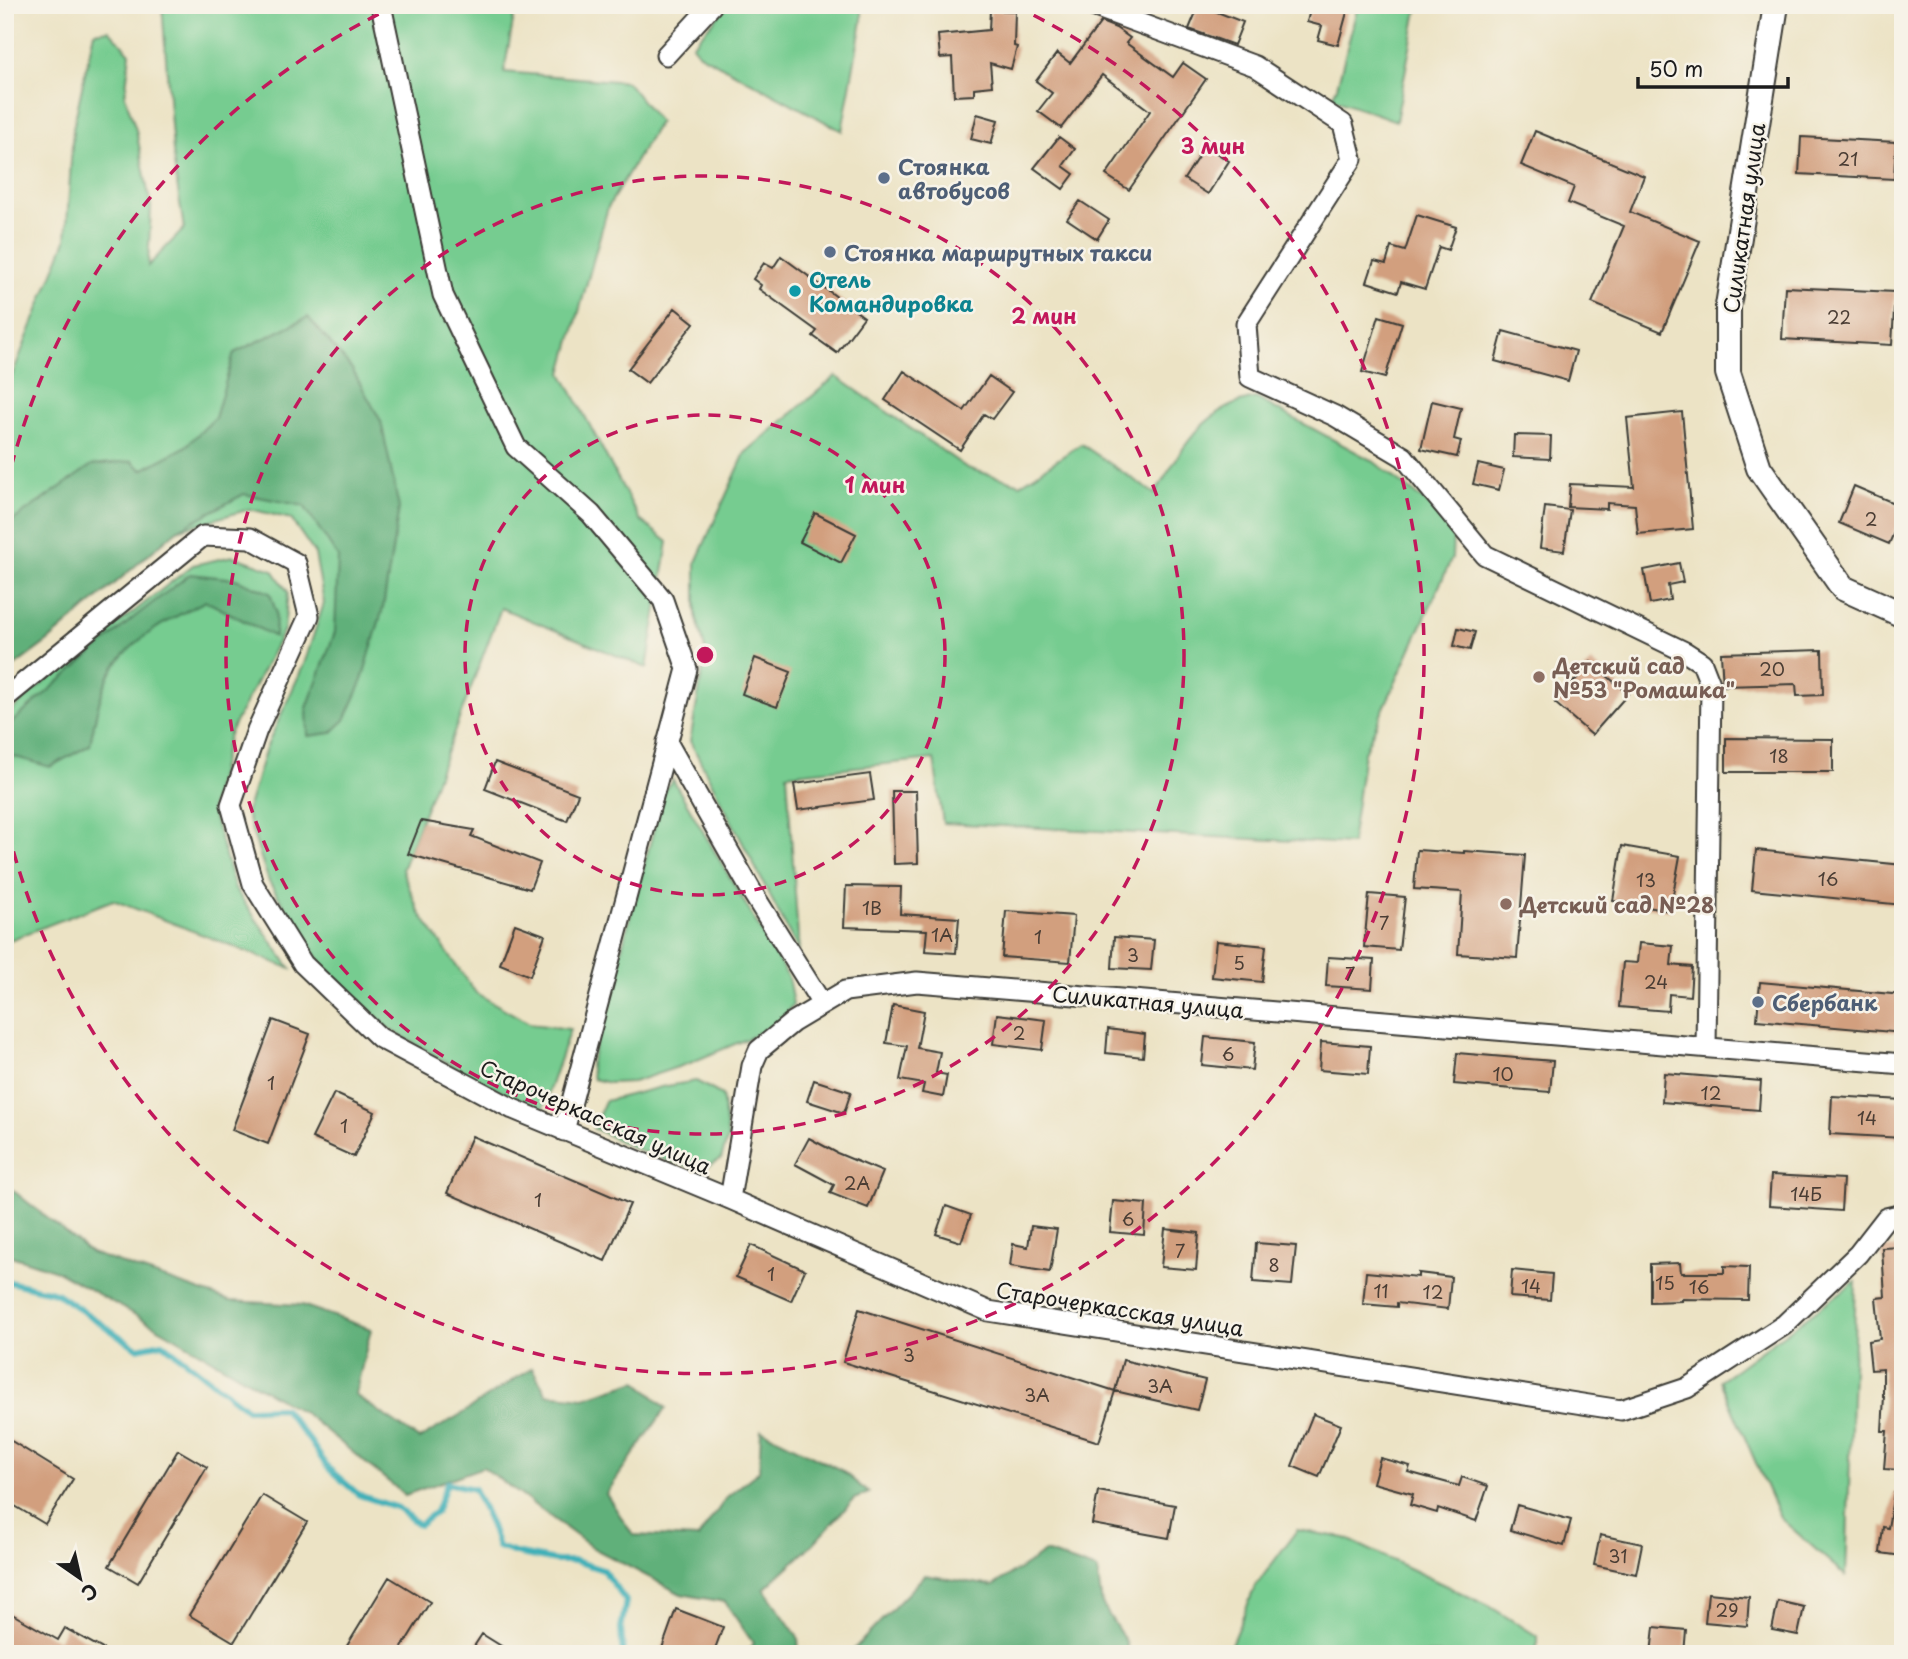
<svg xmlns="http://www.w3.org/2000/svg" width="1908" height="1659" font-family="'Playpen Sans',sans-serif">
<style>
.green{fill:#76cc90;stroke:#497456;stroke-width:2}
.forest{fill:#60b07a;stroke:#3e664b;stroke-width:2}
.lines{fill:none;stroke-linecap:round;stroke-linejoin:round}
.stream{stroke:#3fb0b8;stroke-width:6}
.building{fill:#d29f7e}
.minor-casing{stroke:#3b3a35;stroke-width:23}
.tertiary-casing{stroke:#3b3a35;stroke-width:28}
.minor{stroke:#fff;stroke-width:19}
.tertiary{stroke:#fff;stroke-width:24}
.ring{fill:none;stroke:#c2185b;stroke-width:3.5;stroke-dasharray:12 9}
.service-dot{fill:#5c6f8a;stroke:#f7f3e8;stroke-width:2.5}
.culture-dot{fill:#0f9aa8;stroke:#f7f3e8;stroke-width:2.5}
.education-dot{fill:#8d6e63;stroke:#f7f3e8;stroke-width:2.5}
.labels{text-anchor:middle;dominant-baseline:central;stroke-width:5;stroke-linejoin:round;paint-order:stroke}
.number-label{font-size:18px;fill:#4a3d34}
.service-label{font-size:21px;font-weight:bold;fill:#4e5e75;stroke:#f7f3e8;text-anchor:start}
.street-label{font-size:21px;fill:#1c1c1c;stroke:#f7f3e8}
.culture-label{font-size:21px;font-weight:bold;fill:#0d838f;stroke:#f7f3e8;text-anchor:start}
.education-label{font-size:21px;font-weight:bold;fill:#785e54;stroke:#f7f3e8;text-anchor:start}
.centre{fill:#c2185b;stroke:#f7f3e8;stroke-width:3.5}
.ring-label{font-size:21px;text-anchor:middle;font-weight:bold;fill:#c2185b;stroke:#f7f3e8;stroke-width:5;stroke-linejoin:round;paint-order:stroke}
</style>
<rect width="100%" height="100%" fill="#f7f3e8"/>
<filter id="ink" filterUnits="userSpaceOnUse"><feTurbulence type="fractalNoise" baseFrequency=".0143" numOctaves="2"/><feDisplacementMap in="SourceGraphic" scale="14" xChannelSelector="R" yChannelSelector="G"/><feConvolveMatrix kernelMatrix="1 2 1 2 8 2 1 2 1" color-interpolation-filters="sRGB"/></filter>
<filter id="wash" filterUnits="userSpaceOnUse"><feTurbulence type="fractalNoise" baseFrequency=".00686" numOctaves="4" result="noise"/><feDisplacementMap in="SourceGraphic" scale="28" xChannelSelector="R" yChannelSelector="G"/><feGaussianBlur stdDeviation="1.57" result="paint"/><feColorMatrix in="noise" values="0 0 0 0 0 0 0 0 0 0 0 0 0 0 0 0 0 1.4 0 .05"/><feComposite in="paint" operator="in"/></filter>
<g filter="url(#wash)">
<rect width="100%" height="100%" fill="#ece3c5"/>
<path class="green" d="M162,5H516L504,72L627,82L659,122L608,207L562,373L640,520L668,542L647,668L501,608L402,870L419,912L476,993L531,1024L570,1029L542,1111L467,1074L386,1027L320,962L269,882L246,813L266,748L304,664L324,603L315,554L291,519L250,509L177,530L48,641L5,673V393L66,240L73,129L94,32L109,30L130,53L125,96L136,130L151,207L148,266L184,229L174,165Z
M728,5H862V21L842,131L699,54L692,45Z
M1358,5H1418L1396,121L1332,98L1337,87Z
M836,376L967,468L1021,484L1081,444L1155,494C1181,451 1202,407 1256,398L1373,461L1432,507L1453,536L1452,558L1364,752L1351,844L943,823L934,759L787,774L799,952L690,741L706,653L696,615V562L745,453Z
M233,556L273,570L288,592L284,630L229,734L211,808L235,889L291,969L113,900L7,941L5,945V717L32,692L193,565Z
M673,780L788,977L793,1004L785,1016L773,1028L690,1063L633,1082L609,1083L593,1079L590,1065L658,814L665,789Z
M696,1081L722,1095L728,1137L721,1159C716,1162 711,1165 706,1166C678,1172 619,1141 593,1128L605,1101L661,1087Z
M1856,1281L1846,1576L1780,1518L1720,1381Z
M1297,1530L1345,1538L1489,1606L1537,1636V1654H1227L1255,1587Z"/>
<path class="forest" d="M308,317L352,369L381,421L399,508L383,608L360,687L345,720L331,733L308,736L307,708L335,632L338,557L304,506L244,494L177,530L48,641L5,673V526L92,465L132,461L142,470L185,447L215,418L234,353Z
M190,574L236,579L270,593L276,612L275,637L206,601C170,619 129,639 109,676C99,696 94,723 90,745L50,767L5,754V731L11,723L133,618Z
M5,1184L91,1253L230,1301L302,1305L371,1329L355,1395L419,1439L463,1413L532,1368L547,1394L584,1398L637,1381L666,1408L606,1494L633,1535L698,1538L727,1497L759,1471L761,1430L841,1470L869,1493L854,1499L814,1543L764,1589L798,1637L799,1654H746L753,1643L725,1602L681,1594L593,1548L483,1467L405,1495L307,1415L169,1334L57,1271L5,1254Z
M1045,1552L1097,1570L1102,1604L1126,1642L1129,1654H872L854,1649L925,1575L993,1586Z"/>
<g class="lines">
<path class="stream" d="M5,1281L56,1293L137,1348L163,1343L247,1409L283,1408L310,1441L328,1468L359,1495L398,1508L419,1525L436,1512L447,1483L474,1489L491,1526L498,1547L515,1553L556,1561H575L603,1570L626,1601L621,1629L623,1654"/>
</g>
<g id="blocks">
<path class="building" d="M1199,5L1243,22L1234,45L1189,29Z
M1326,5H1349L1338,45L1318,40L1322,26L1307,22L1311,6L1325,10Z
M990,10L1015,11L1014,46L1017,47L1011,69L990,63L992,86L974,88V95L954,96L952,57L940,58L938,35L989,30Z
M1101,22L1116,28L1130,38L1126,43L1173,77L1183,63L1206,79L1129,190L1106,175L1150,111L1102,75L1061,128L1038,111L1052,93L1036,81L1057,53L1070,63Z
M977,114L998,120L991,144L971,139Z
M1535,131L1644,176L1630,212L1700,241L1662,332L1592,303L1624,226L1568,203L1574,187L1521,165Z
M1059,137L1075,149L1063,166L1074,174L1063,189L1034,168Z
M1801,137L1896,142L1894,179L1799,174Z
M1205,146L1229,161L1208,194L1184,179Z
M1080,201L1109,220L1097,239L1067,219Z
M1417,215L1456,227L1448,250L1439,247L1425,289L1401,282L1398,292L1367,282L1374,261L1386,264L1391,247L1405,251Z
M781,256L864,317L837,353L813,336L817,331L759,289L761,285L753,279L764,263L773,268Z
M1785,287L1895,292L1892,345L1782,339Z
M675,308L694,323L647,383L628,369Z
M1379,316L1402,323L1385,378L1362,372Z
M1503,331L1576,351L1568,381L1495,361Z
M904,371L964,411L989,376L1012,392L992,419L984,414L960,450L885,400Z
M1432,401L1461,408L1454,439L1461,441L1457,457L1421,449Z
M1682,412L1693,529L1638,534L1635,505L1607,503V509L1568,507L1570,484L1634,487L1627,418Z
M1514,435L1551,436L1550,459L1513,457Z
M1478,464L1504,470L1499,490L1473,484Z
M1854,486L1903,507V512L1889,544L1839,523Z
M1545,507L1570,510L1564,551L1540,548Z
M815,513L856,534L841,563L800,542Z
M1679,563L1683,582L1668,585L1670,600L1650,604L1644,570Z
M1458,628L1475,632L1470,650L1454,646Z
M1822,650L1823,695L1797,696L1796,684L1723,686L1721,653Z
M755,658L791,672L777,707L742,694Z
M1591,662L1628,694L1592,735L1555,703Z
M1726,738L1833,739V772H1726Z
M495,762L578,794L567,821L485,789Z
M870,774L874,800L798,810L794,784Z
M892,791H916L918,863L894,864Z
M421,821L474,830L471,836L540,863L530,889L408,854Z
M1622,846L1680,856L1670,911L1613,901Z
M1417,850L1464,853V851L1525,855L1517,958L1458,954L1462,892L1414,889Z
M1756,850L1903,865V905L1752,890Z
M846,886L901,887L900,914L959,918L956,953L925,951L927,930L844,927Z
M1369,894L1405,897L1399,950L1364,947Z
M1006,911L1074,916L1070,962L1002,957Z
M515,924L545,935L530,976L500,964Z
M1114,937L1154,940L1151,970L1112,968Z
M1216,941L1266,946L1262,982L1212,977Z
M1639,943L1673,946L1671,965L1692,967L1690,996L1669,994L1668,1011L1619,1007L1623,962L1637,963Z
M1328,957L1374,960L1372,989L1326,986Z
M1760,982L1903,995V1033L1757,1020Z
M893,1005L924,1011L917,1048L940,1052L936,1073L947,1075L943,1097L922,1093L924,1084L900,1080L907,1046L886,1043Z
M997,1014L1046,1020L1042,1050L993,1044Z
M273,1020L310,1034L268,1144L232,1130Z
M1108,1029L1145,1034L1143,1057L1106,1053Z
M1205,1037L1255,1042L1252,1070L1202,1065Z
M1321,1042L1370,1046L1368,1074L1319,1070Z
M1457,1053L1553,1061L1550,1092L1454,1084Z
M1664,1073L1761,1081L1759,1110L1662,1102Z
M814,1080L851,1092L844,1113L807,1101Z
M334,1093L375,1112L354,1157L312,1138Z
M1832,1096L1903,1100V1138L1830,1134Z
M472,1136L630,1204L605,1261L447,1193Z
M809,1138L837,1153L883,1172L868,1208L830,1193L834,1185L795,1164Z
M1771,1175L1843,1179L1841,1211L1769,1206Z
M1113,1201L1146,1204L1144,1235L1110,1232Z
M946,1206L971,1215L961,1242L936,1234Z
M1031,1226L1057,1229L1050,1272L1010,1266L1013,1244L1028,1247Z
M1165,1229L1199,1233L1196,1270L1161,1267Z
M1256,1243L1296,1246L1292,1285L1253,1282Z
M751,1245L805,1270L791,1301L736,1277Z
M1903,1247V1322L1897,1323L1903,1382V1470L1884,1469L1887,1431H1882L1884,1396H1883V1369L1871,1370L1868,1341L1880,1339L1876,1298L1885,1297L1882,1248Z
M1680,1263L1681,1273H1724V1266L1749,1267L1748,1300L1681,1299V1301L1650,1302V1264Z
M1512,1270L1552,1274L1550,1300L1510,1297Z
M1366,1272L1418,1277V1273L1451,1277L1448,1309L1397,1303V1307L1363,1304Z
M859,1309L1115,1391L1099,1442L843,1362Z
M1123,1360L1205,1380L1197,1410L1115,1391Z
M1313,1414L1341,1425L1319,1477L1292,1466Z
M5,1437L73,1479L45,1524L5,1500Z
M178,1450L207,1467L138,1583L109,1566Z
M1380,1458L1410,1466L1408,1472L1459,1486L1462,1477L1488,1486L1476,1521L1438,1508L1437,1513L1410,1505L1413,1494L1373,1483Z
M1098,1491L1175,1505L1169,1538L1092,1524Z
M1894,1493L1903,1494V1556L1880,1553L1883,1527L1888,1528Z
M262,1495L307,1522L234,1642L189,1615Z
M1517,1505L1571,1520L1564,1546L1510,1530Z
M1600,1535L1642,1544L1636,1574L1594,1565Z
M389,1577L430,1602L398,1654H342Z
M1708,1593L1749,1597L1747,1626L1705,1622Z
M1778,1601L1804,1607L1798,1635L1772,1630Z
M676,1609L723,1627L713,1654H660Z
M5,1610L58,1640L65,1628L112,1654H5Z
M1654,1627L1686,1630L1684,1654H1651Z
M482,1634L514,1654H469Z"/>
</g>
</g>
<g filter="url(#ink)">
<use href="#blocks" fill-opacity="0" stroke="#3b3a35" stroke-width="2"/>
<g class="lines">
<g class="minor-casing">
<path id="minor" d="M381,5L443,295L516,447L591,514L663,600L687,669L564,1131
M1090,5L1255,66L1343,124L1352,159L1246,324L1250,377L1335,416L1404,457L1485,555L1685,652L1702,663L1711,686L1706,1047
M666,55L712,5
M5,698L203,536L250,538L296,563L309,616L257,730L231,805L253,884L303,964L380,1038L513,1109L730,1199L988,1311L1621,1410L1687,1388L1784,1325L1858,1254L1886,1218L1903,1214
M667,742L752,892L822,1004
M730,1199L752,1066L759,1050L793,1022L845,991L917,982L1903,1064"/>
</g>
<g class="tertiary-casing">
<path id="tertiary" d="M1776,5L1728,306V373L1759,468L1843,588L1903,615"/>
</g>
<use href="#minor" class="minor"/>
<use href="#tertiary" class="tertiary"/>
</g>
</g>
<g class="ring">
<circle cx="705" cy="655" r="240"/>
<circle cx="705" cy="655" r="479"/>
<path d="M6 487A719 719 0 0 1 395 6M1015 6A719 719 0 1 1 6 823"/>
</g>
<g class="service-dot">
<circle cx="884" cy="178" r="7"/>
<circle cx="830" cy="252" r="7"/>
<circle cx="1758" cy="1002" r="7"/>
</g>
<circle class="culture-dot" cx="795" cy="291" r="7"/>
<g class="education-dot">
<circle cx="1539" cy="677" r="7"/>
<circle cx="1506" cy="904" r="7"/>
</g>
<g class="labels">
<g class="number-label">
<text x="1848" y="158">21</text>
<text x="1839" y="316">22</text>
<text x="1871" y="518">2</text>
<text x="1772" y="668">20</text>
<text x="1779" y="755">18</text>
<text x="1828" y="878">16</text>
<text x="1646" y="879">13</text>
<text x="872" y="907">1В</text>
<text x="1384" y="922">7</text>
<text x="942" y="934">1А</text>
<text x="1038" y="936">1</text>
<text x="1133" y="954">3</text>
<text x="1239" y="962">5</text>
<text x="1350" y="973">7</text>
<text x="1656" y="981">24</text>
<text x="1019" y="1032">2</text>
<text x="1228" y="1053">6</text>
<text x="1503" y="1073">10</text>
<text x="271" y="1082">1</text>
<text x="1711" y="1092">12</text>
<text x="1867" y="1117">14</text>
<text x="344" y="1125">1</text>
<text x="857" y="1182">2А</text>
<text x="1806" y="1193">14Б</text>
<text x="538" y="1199">1</text>
<text x="1128" y="1218">6</text>
<text x="1180" y="1250">7</text>
<text x="1274" y="1264">8</text>
<text x="771" y="1273">1</text>
<text x="1665" y="1282">15</text>
<text x="1531" y="1285">14</text>
<text x="1699" y="1286">16</text>
<text x="1381" y="1290">11</text>
<text x="1433" y="1291">12</text>
<text x="909" y="1354">3</text>
<text x="1160" y="1385">3А</text>
<text x="1037" y="1394">3А</text>
<text x="1618" y="1555">31</text>
<text x="1727" y="1609">29</text>
</g>
<g class="service-label">
<text x="898" y="166">Стоянка<tspan x="898" dy="24">автобусов</tspan></text>
<text x="844" y="252">Стоянка маршрутных такси</text>
<text x="1772" y="1002">Сбербанк</text>
</g>
<g class="street-label">
<text transform="translate(1743 218) rotate(-82)">Силикатная улица</text>
<text transform="translate(1148 1001) rotate(5)">Силикатная улица</text>
<text transform="translate(596 1116) rotate(24)">Старочеркасская улица</text>
<text transform="translate(1120 1308) rotate(9)">Старочеркасская улица</text>
</g>
<g class="culture-label">
<text x="809" y="279">Отель<tspan x="809" dy="24">Командировка</tspan></text>
</g>
<g class="education-label">
<text x="1553" y="665">Детский сад<tspan x="1553" dy="24">№53 "Ромашка"</tspan></text>
<text x="1520" y="904">Детский сад №28</text>
</g>
</g>
<circle cx="705" cy="655" r="10" class="centre"/>
<g class="ring-label">
<text x="1213" y="154">3 мин</text>
<text x="1044" y="324">2 мин</text>
<text x="875" y="493">1 мин</text>
</g>
<rect width="1908" height="1659" fill="none" stroke="#f7f3e8" stroke-width="28"/>
<g transform="translate(80 1578) rotate(146)" stroke="#f7f3e8" stroke-width="5" paint-order="stroke">
<path d="M0-5L12 26L0 18L-12 26Z" fill="#1c1c1c"/>
<text y="-10" font-size="19" font-weight="bold" text-anchor="middle" fill="#1c1c1c">С</text>
</g>
<path d="M1638 77v10h150v-10" fill="none" stroke="#1c1c1c" stroke-width="3.5"/>
<text x="1649" y="77" font-size="21" fill="#1c1c1c" stroke="#f7f3e8" stroke-width="5" paint-order="stroke">50 m</text>
</svg>
